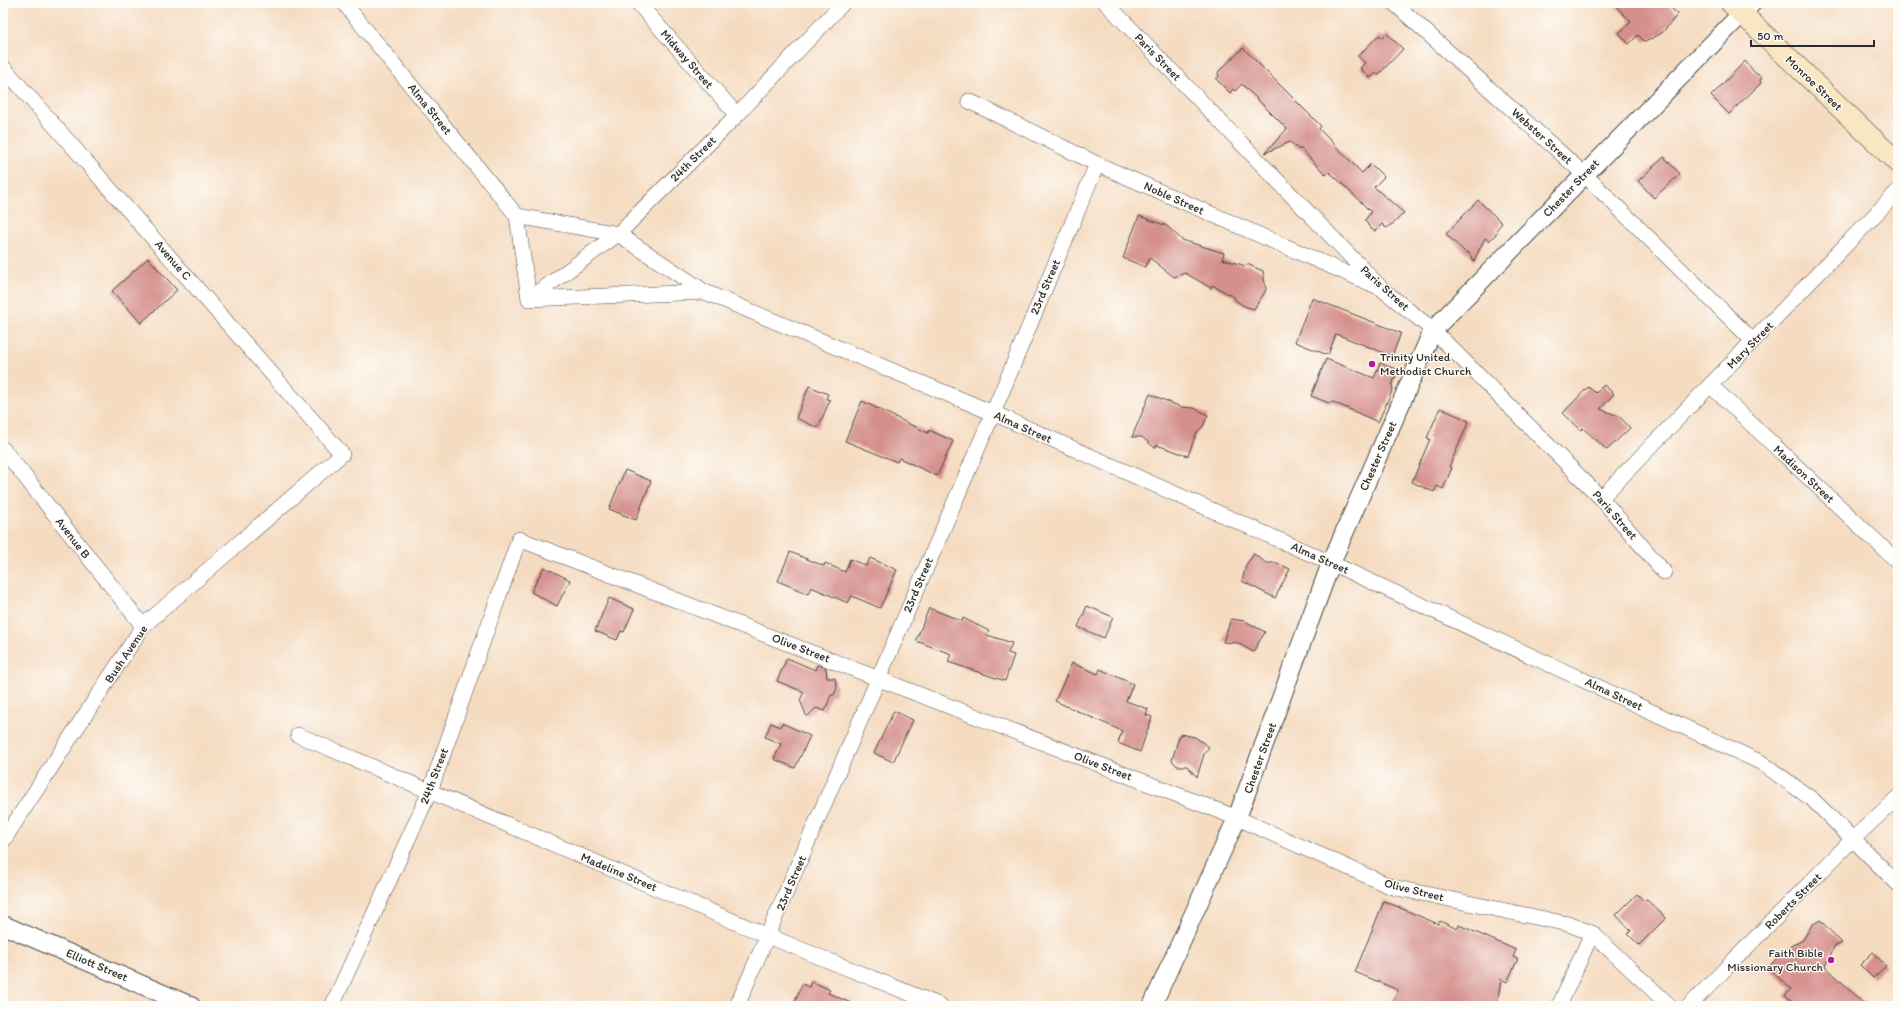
<svg xmlns="http://www.w3.org/2000/svg" width="1901" height="1009" font-family="Itim,sans-serif">
<style>
.building{fill:#d5908d}
.lines{fill:none;stroke-linecap:round;stroke-linejoin:round}
.minor-casing{stroke:#494642;stroke-width:16}
.tertiary-casing{stroke:#494642;stroke-width:20}
.secondary-casing{stroke:#494642;stroke-width:22}
.minor{stroke:#fff;stroke-width:15}
.tertiary{stroke:#fff;stroke-width:18}
.secondary{stroke:#f9e7c3;stroke-width:21}
.poi-dot{fill:#b5179e;stroke:#fdfcf7;stroke-width:1.5}
.labels{text-anchor:middle;dominant-baseline:central;stroke-width:3;stroke-linejoin:round;paint-order:stroke}
.street-label{font-size:12px;fill:#2b2b2b;stroke:#fdfcf7}
.poi-label{font-size:12px;fill:#2b2b2b;stroke:#fdfcf7;text-anchor:start}
</style>
<rect width="100%" height="100%" fill="#fdfcf7"/>
<filter id="ink" filterUnits="userSpaceOnUse"><feTurbulence type="fractalNoise" baseFrequency=".025" numOctaves="2"/><feDisplacementMap in="SourceGraphic" scale="8" xChannelSelector="R" yChannelSelector="G"/><feConvolveMatrix kernelMatrix="1 2 1 2 8 2 1 2 1" color-interpolation-filters="sRGB"/></filter>
<filter id="wash" filterUnits="userSpaceOnUse"><feTurbulence type="fractalNoise" baseFrequency=".012" numOctaves="4" result="noise"/><feDisplacementMap in="SourceGraphic" scale="16" xChannelSelector="R" yChannelSelector="G"/><feGaussianBlur stdDeviation="0.9" result="paint"/><feColorMatrix in="noise" values="0 0 0 0 0 0 0 0 0 0 0 0 0 0 0 0 0 1.4 0 .05"/><feComposite in="paint" operator="in"/></filter>
<g filter="url(#wash)">
<rect width="100%" height="100%" fill="#f5dcc1"/>
<g id="blocks">
<path class="building" d="M1613,3H1665L1678,14L1662,33L1645,42L1638,35L1629,44L1619,33L1631,22Z
M1387,34L1403,49L1378,75L1376,73L1370,78L1360,68L1365,63L1358,56L1379,35L1383,38Z
M1243,48L1321,126L1319,129L1362,173L1371,164L1384,177L1374,187L1404,213L1394,223L1386,228L1382,224L1375,231L1370,228L1365,220L1371,212L1335,177L1329,172L1326,175L1300,148L1299,150L1290,142L1265,153L1287,129L1242,84L1235,91L1233,89L1230,93L1216,79L1219,76L1218,72Z
M1745,61L1755,73L1762,77L1760,81L1761,83L1729,114L1711,96Z
M1664,157L1680,174L1654,198L1638,181Z
M1478,200L1502,223L1496,230L1498,232L1489,241L1485,238L1474,261L1468,252L1466,253L1446,234Z
M1139,216L1167,226L1182,240L1224,253L1222,259L1246,266L1247,264L1263,271L1266,290L1254,309L1244,306L1235,300L1234,297L1212,285L1211,288L1185,273L1174,277L1150,258L1145,267L1123,258Z
M148,258L177,290L141,323L112,291Z
M1312,298L1401,333L1392,356L1336,334L1328,355L1295,342Z
M1326,359L1374,378L1380,363L1398,370L1392,385L1393,389L1378,422L1333,402L1329,403L1311,396Z
M1604,385L1614,394L1600,409L1619,416L1630,428L1607,450L1583,428L1581,430L1563,413L1588,387L1596,393Z
M809,386L828,394L826,399L830,400L818,428L796,418Z
M1150,394L1181,407L1194,408L1208,415L1203,426L1196,434L1188,456L1157,445L1155,448L1142,437H1132Z
M862,401L928,433L929,430L953,441L937,476L899,458L897,462L845,441Z
M1440,408L1469,421L1449,467L1452,468L1443,489L1437,486L1434,492L1412,482L1430,439L1427,438Z
M625,470L651,481L636,520L609,509Z
M790,552L824,566L825,563L845,572L850,559L866,566L870,558L897,570L880,608L852,596L848,603L811,587L808,594L778,581Z
M1254,554L1266,563H1277L1290,569L1275,598L1242,581L1246,565Z
M544,567L570,580L557,606L531,592Z
M609,598L634,609L624,632L621,631L617,640L595,631Z
M1087,606L1113,617L1104,638L1078,627Z
M929,608L962,621L963,618L989,631L987,635L1012,643L1008,653L1014,655L1005,681L948,662L951,654L916,641Z
M1231,619L1245,621L1265,632L1253,652L1238,643L1223,642Z
M787,658L815,670L817,665L826,668L827,678H835L837,688L834,695H831L825,711L816,708L807,717L800,700L804,692L777,681Z
M1072,663L1098,674L1100,669L1133,684L1126,701L1148,709L1146,715L1152,717L1140,752L1118,743L1122,731L1055,701Z
M894,711L913,720L893,762L874,753Z
M771,723L780,727L782,723L810,736L795,768L774,759L781,744L765,737Z
M1180,734L1195,737L1209,747L1204,754L1197,777L1187,766H1177L1172,760Z
M1637,894L1644,901L1647,900L1666,918L1639,945L1628,934L1631,931L1616,915Z
M1384,901L1438,924L1440,921L1457,929L1459,925L1516,950L1513,957L1518,959L1507,982L1501,979L1497,1006H1390L1398,990L1355,972Z
M1820,920L1842,943L1834,947L1825,966L1867,1006H1797L1785,996L1791,989L1768,968L1784,950L1803,940L1812,925Z
M1873,952L1886,966L1873,978L1860,965Z
M811,981L830,990L828,993L858,1006H793L802,984L809,987Z"/>
</g>
</g>
<g filter="url(#ink)">
<use href="#blocks" fill-opacity="0" stroke="#494642" stroke-width="1"/>
<g class="lines">
<g class="minor-casing">
<path id="minor" d="M344,3L517,216L529,299
M638,3L737,115
M1106,3L1382,289L1433,330L1601,498L1664,572
M1394,3L1585,175L1753,341
M3,67L342,454L143,626L3,841
M969,101L1097,164L1376,286
M517,216L618,234L705,292L993,413L1331,563L1762,763L1813,800L1898,884
M529,299L618,234L737,115L843,3
M529,299L705,292
M1710,385L1898,562
M3,449L143,626
M1601,498L1898,191
M298,735L768,936L941,1006
M332,1006L430,791L519,539L1237,818L1392,887L1568,924L1592,933L1670,1006
M737,1006L993,413L1097,164
M1559,1006L1592,933
M1689,1006L1853,839L1898,797"/>
</g>
<g class="tertiary-casing">
<path id="tertiary" d="M3,925L191,1006
M1152,1006L1237,818L1331,563L1433,330L1752,3"/>
</g>
<g class="secondary-casing">
<path id="secondary" d="M1731,3L1898,163"/>
</g>
<use href="#minor" class="minor"/>
<use href="#tertiary" class="tertiary"/>
<use href="#secondary" class="secondary"/>
</g>
</g>
<g class="poi-dot">
<circle cx="1372" cy="364" r="4"/>
<circle cx="1831" cy="960" r="4"/>
</g>
<g class="labels">
<g class="street-label">
<text transform="translate(1158 57) rotate(46)">Paris Street</text>
<text transform="translate(687 59) rotate(49)">Midway Street</text>
<text transform="translate(1814 83) rotate(44)">Monroe Street</text>
<text transform="translate(430 109) rotate(51)">Alma Street</text>
<text transform="translate(1542 136) rotate(42)">Webster Street</text>
<text transform="translate(693 159) rotate(-45)">24th Street</text>
<text transform="translate(1571 188) rotate(-46)">Chester Street</text>
<text transform="translate(1174 198) rotate(24)">Noble Street</text>
<text transform="translate(173 260) rotate(49)">Avenue C</text>
<text transform="translate(1045 287) rotate(-67)">23rd Street</text>
<text transform="translate(1385 288) rotate(42)">Paris Street</text>
<text transform="translate(1750 345) rotate(-46)">Mary Street</text>
<text transform="translate(1023 427) rotate(24)">Alma Street</text>
<text transform="translate(1378 456) rotate(-66)">Chester Street</text>
<text transform="translate(1804 474) rotate(43)">Madison Street</text>
<text transform="translate(1615 515) rotate(49)">Paris Street</text>
<text transform="translate(73 538) rotate(52)">Avenue B</text>
<text transform="translate(1320 558) rotate(24)">Alma Street</text>
<text transform="translate(918 585) rotate(-67)">23rd Street</text>
<text transform="translate(801 648) rotate(21)">Olive Street</text>
<text transform="translate(126 654) rotate(-56)">Bush Avenue</text>
<text transform="translate(1614 694) rotate(25)">Alma Street</text>
<text transform="translate(1260 758) rotate(-70)">Chester Street</text>
<text transform="translate(1103 766) rotate(21)">Olive Street</text>
<text transform="translate(434 776) rotate(-69)">24th Street</text>
<text transform="translate(619 872) rotate(23)">Madeline Street</text>
<text transform="translate(791 883) rotate(-67)">23rd Street</text>
<text transform="translate(1414 890) rotate(14)">Olive Street</text>
<text transform="translate(1793 901) rotate(-45)">Roberts Street</text>
<text transform="translate(97 965) rotate(23)">Elliott Street</text>
</g>
<g class="poi-label">
<text x="1380" y="357">Trinity United<tspan x="1380" dy="14">Methodist Church</tspan></text>
<text x="1823" y="953" text-anchor="end">Faith Bible<tspan x="1823" dy="14">Missionary Church</tspan></text>
</g>
</g>
<rect width="1901" height="1009" fill="none" stroke="#fdfcf7" stroke-width="16"/>
<path d="M1751 40v6h123v-6" fill="none" stroke="#2b2b2b" stroke-width="2"/>
<text x="1757" y="40" font-size="12" fill="#2b2b2b" stroke="#fdfcf7" stroke-width="3" paint-order="stroke">50 m</text>
</svg>
